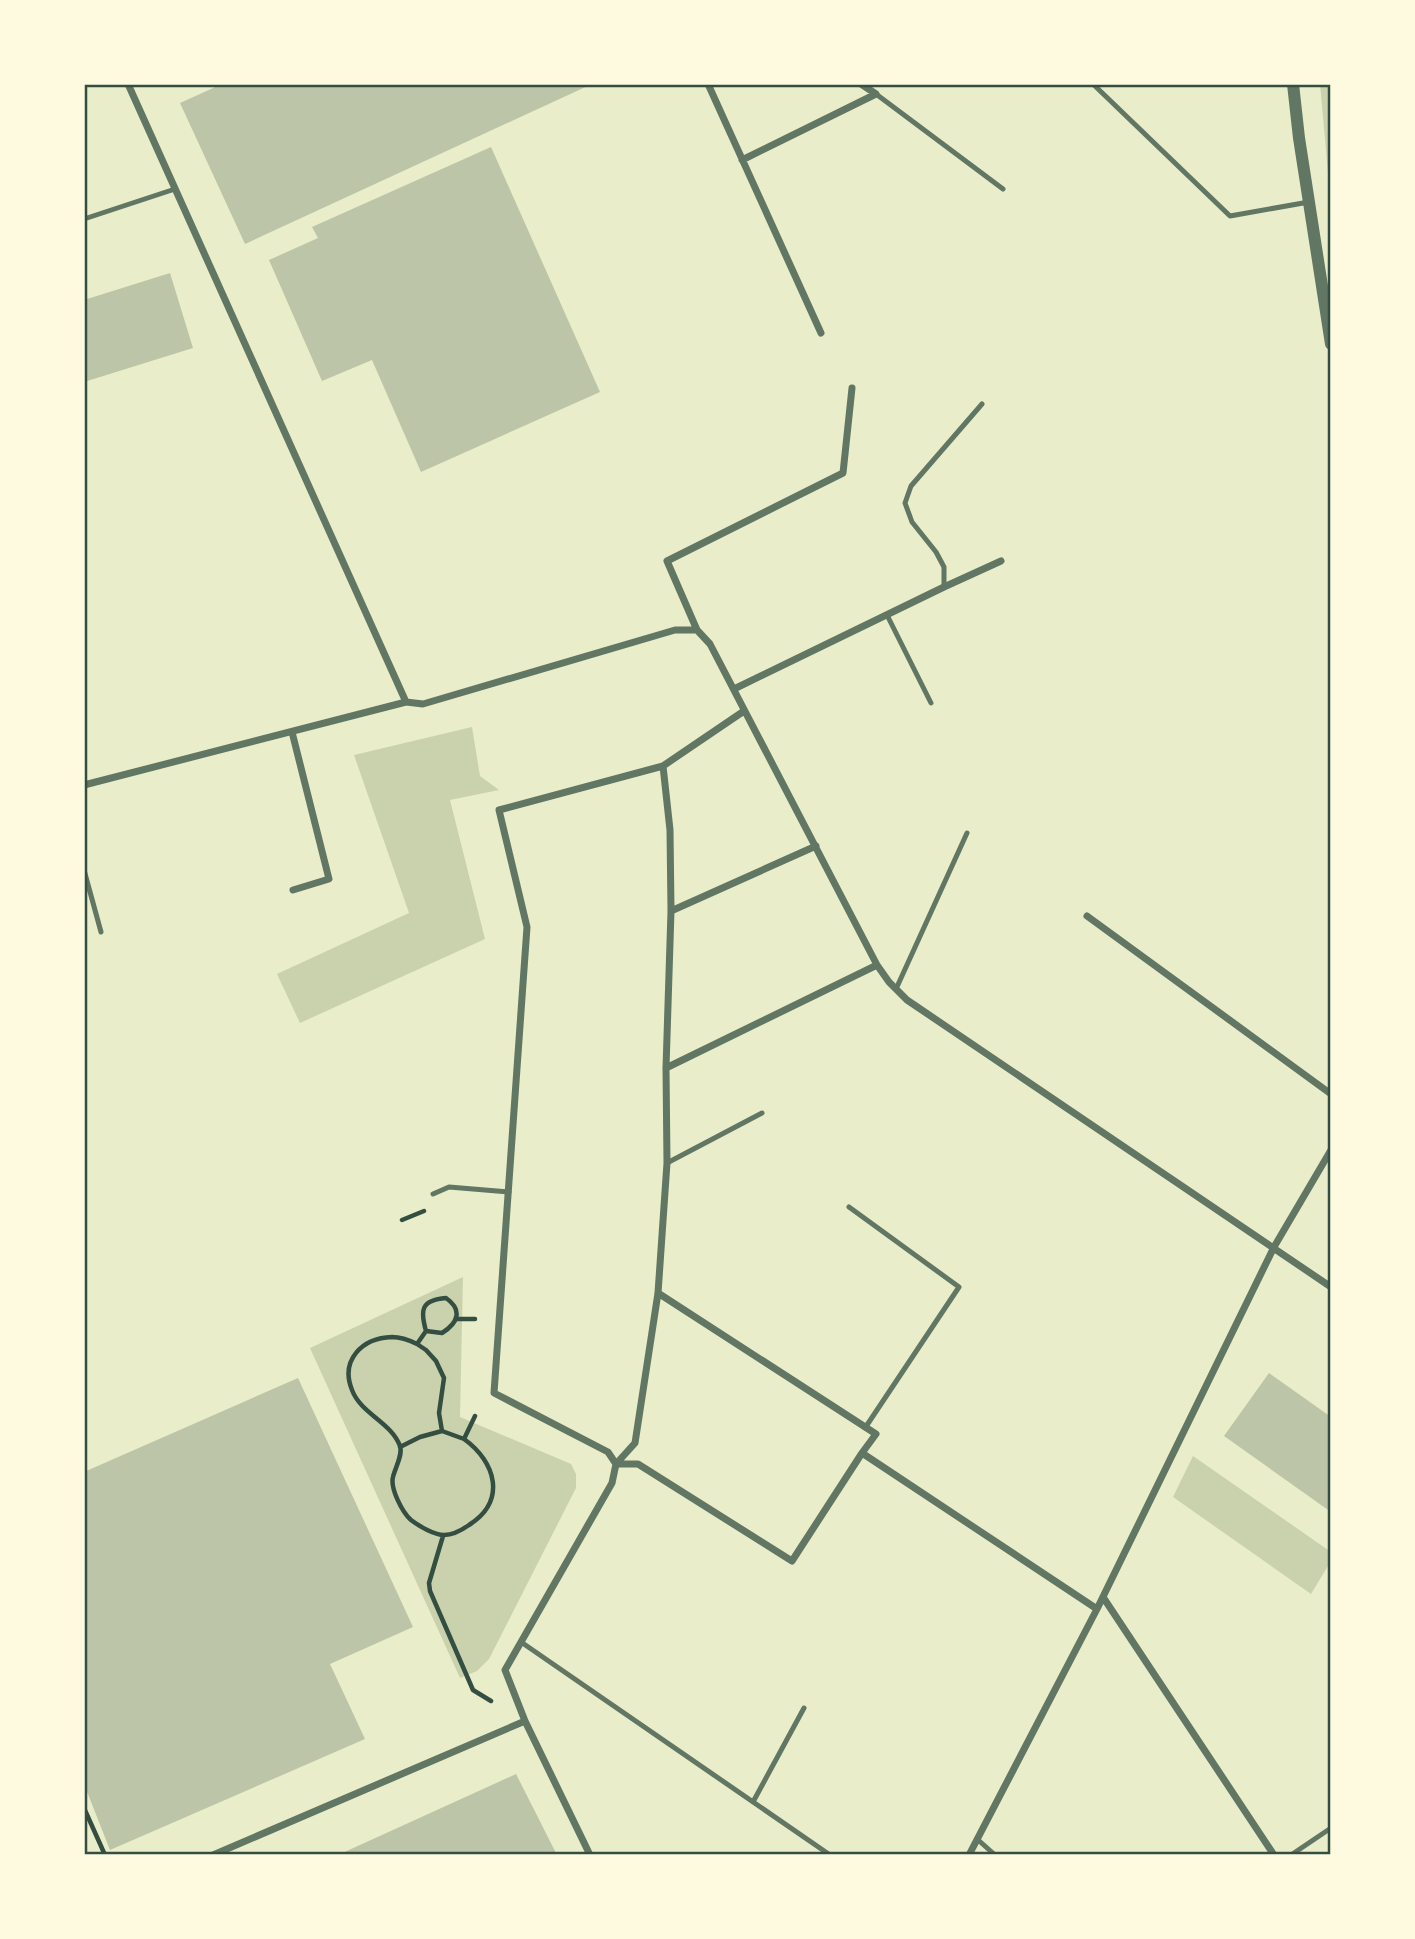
<svg xmlns="http://www.w3.org/2000/svg" width="1415" height="1939" font-family="Arial,sans-serif">
<style>
.green{fill:#cad2ad}
.building{fill:#bcc5a7}
.lines{fill:none;stroke-linecap:round;stroke-linejoin:round}
.path{stroke:#344e41;stroke-width:4.5}
.service{stroke:#617663;stroke-width:5}
.minor{stroke:#617663;stroke-width:7}
.tertiary{stroke:#617663;stroke-width:12}
.neatline{fill:none;stroke:#344e41;stroke-width:2.5}
</style>
<rect width="100%" height="100%" fill="#e9edc9"/>
<path class="green" d="M1320,84H1331V201L1330,195Z
M472,727L480,776L499,790L450,800L485,939L300,1023L277,974L409,913L354,755Z
M463,1277L460,1417L571,1464L576,1474V1488L489,1659L477,1671L460,1678L310,1348Z
M1193,1456L1331,1552V1561L1311,1594L1173,1497Z"/>
<path class="building" d="M222,84H592L245,244L180,103Z
M491,147L600,392L421,472L372,360L322,381L269,260L318,238L312,227Z
M170,273L193,348L84,382V300Z
M1269,1373L1331,1417V1512L1224,1436Z
M298,1378L413,1627L330,1664L365,1739L110,1850L84,1784V1472Z
M516,1774L557,1855H338Z"/>
<g class="lines">
<path class="path" d="M402,1220L424,1211
M456,1319H475
M426,1331L442,1333C458,1323 463,1310 446,1298C421,1300 420,1310 426,1331L417,1344C409,1340 401,1337 392,1337C362,1338 340,1360 352,1390C361,1414 391,1422 400,1446C403,1455 395,1468 393,1477C390,1488 402,1512 411,1520C419,1526 434,1535 444,1535C453,1535 462,1530 469,1525C507,1501 496,1462 464,1439L475,1416
M417,1344L426,1350L436,1361L444,1378L439,1413L442,1431L464,1439
M400,1447L420,1437L442,1431
M443,1536L429,1583L430,1591L473,1690L491,1701
M84,1808L105,1855"/>
<path class="service" d="M1094,85L1230,216L1309,202
M876,94L1003,189
M84,219L175,189
M944,587V567L936,552L912,522L905,503L911,486L982,404
M887,615L931,703
M84,870L101,932
M896,989L967,833
M667,1163L762,1113
M433,1194L449,1187L509,1192
M849,1207L959,1287L865,1428
M521,1642L830,1855
M753,1802L804,1708
M977,1839L995,1855
M1291,1855L1331,1828"/>
<path class="minor" d="M128,84L406,702L423,704L675,630H697L710,644L877,965L889,982L907,1000L1331,1287
M708,84L821,333
M742,160L876,94L861,84
M697,630L667,561L843,473L852,388
M734,689L944,587L1001,561
M292,732L329,879L293,890
M84,785L406,702
M671,911L816,846
M1087,916L1331,1094
M666,1068L877,965
M658,1293L876,1434L862,1453
M616,1464L635,1443L658,1293L667,1163L666,1068L671,911L670,830L663,766
M616,1464H638L792,1561L862,1453L1097,1609
M1103,1597L1274,1855
M213,1855L525,1721
M590,1855L525,1721L505,1670L612,1483L616,1464L608,1452L494,1393L527,927L499,810L663,766L744,711
M969,1855L1097,1609L1274,1247L1331,1150"/>
<path class="tertiary" d="M1293,84L1299,138L1331,344"/>
</g>
<rect width="1415" height="1939" fill="none" stroke="#fefae0" stroke-width="172"/>
<rect x="86" y="86" width="1243" height="1767" class="neatline"/>
</svg>
